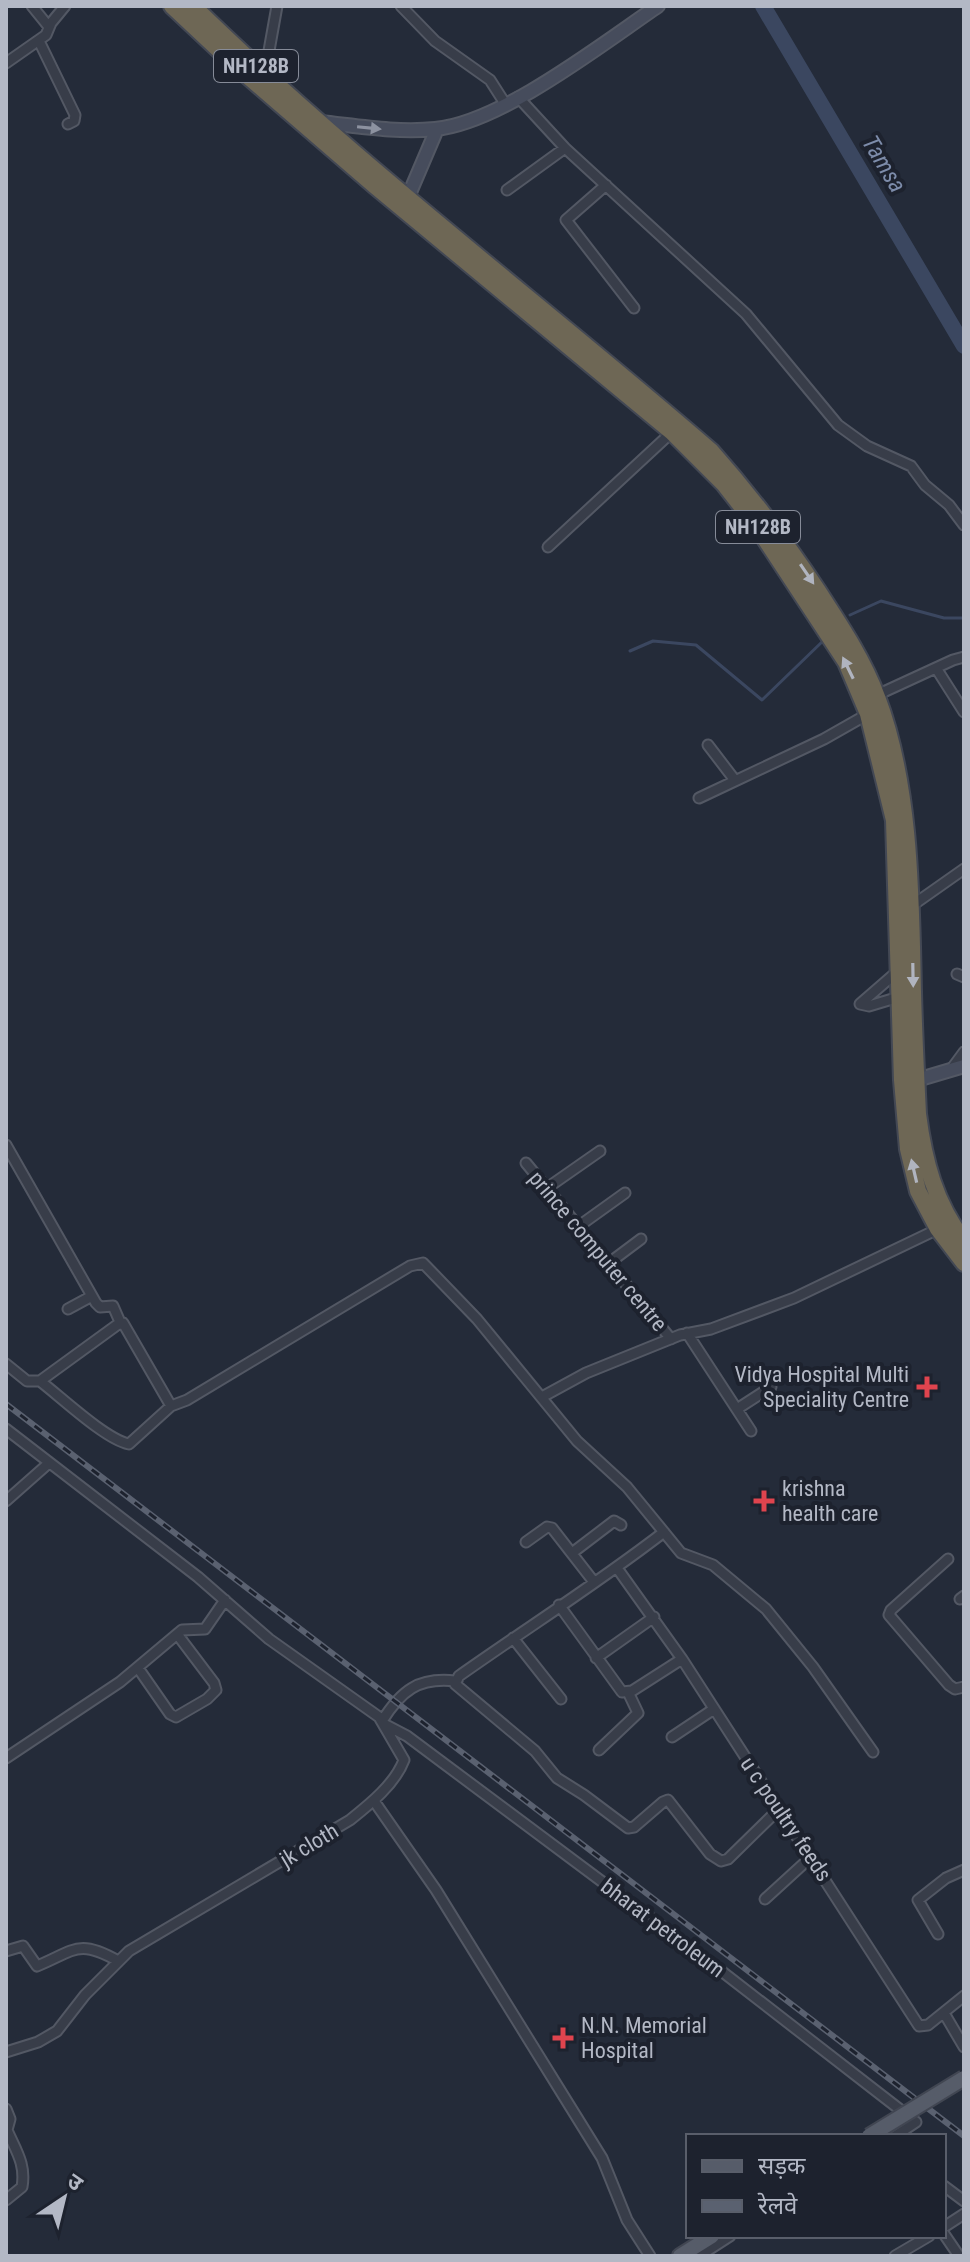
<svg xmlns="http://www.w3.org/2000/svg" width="970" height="2262" font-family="'Roboto Condensed','Noto Sans Devanagari',sans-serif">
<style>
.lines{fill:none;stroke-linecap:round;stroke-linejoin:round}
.stream{stroke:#3b4760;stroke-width:3}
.river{stroke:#3b4760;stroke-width:16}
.street-casing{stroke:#535864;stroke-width:13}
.secondary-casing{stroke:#535864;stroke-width:16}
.primary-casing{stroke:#414652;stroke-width:18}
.highway-casing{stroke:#434854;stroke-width:20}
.street{stroke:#383d49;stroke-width:9}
.secondary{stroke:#464c5c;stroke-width:12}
.primary{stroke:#565c69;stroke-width:14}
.highway{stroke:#6e6755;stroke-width:16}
.rail-casing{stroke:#5a6170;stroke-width:6}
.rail{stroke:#1d222e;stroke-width:3;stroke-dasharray:9;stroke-linecap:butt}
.primary-bridge-casing{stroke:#414652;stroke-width:18;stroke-linecap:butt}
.primary-bridge{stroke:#565c69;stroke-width:14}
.oneway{fill:#8d92a0}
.oneway2{fill:#b0b4bf}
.health-dot{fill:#e0444e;stroke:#1d222e;stroke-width:3}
.labels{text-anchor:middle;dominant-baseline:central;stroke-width:8;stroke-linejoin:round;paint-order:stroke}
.shield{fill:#1d222e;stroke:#868b98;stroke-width:2}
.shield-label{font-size:20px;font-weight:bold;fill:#b3b8c5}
.street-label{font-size:22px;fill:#b3b8c5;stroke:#1d222e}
.poi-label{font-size:22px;fill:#b3b8c5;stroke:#1d222e;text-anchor:start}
.water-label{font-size:24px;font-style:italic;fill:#7d8caa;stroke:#1d222e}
</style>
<rect width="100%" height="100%" fill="#242b39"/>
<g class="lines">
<path class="stream" d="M850,615L881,601L944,618H964
M630,651L653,641L696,645L762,700L824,640"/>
<path class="river" d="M763,6L964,346"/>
<g class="street-casing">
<path id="street" d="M32,6L49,27
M401,6L435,41L490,80L506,105
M39,41L75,115L74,121L68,124
M6,63L46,35L51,23L65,6
M265,73L277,6
M518,97L565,148L746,314L838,425L867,446L911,466L925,485L949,505L964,525
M606,185L566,220L634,308
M507,190L565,148
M548,547L672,432
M936,668L964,712
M877,695L953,660L964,657
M708,745L734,779
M699,798L824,739L868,714
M910,907L964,869
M898,971L860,1004L869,1006L899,997
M957,974L964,977
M950,1071L964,1052
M6,1145L96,1303L100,1307L113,1306L120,1322
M526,1163L671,1339
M547,1188L600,1151
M579,1226L625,1193
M609,1263L641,1239
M68,1309L92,1296
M687,1333L751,1431
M6,1364L27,1381H40L117,1325L123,1323L171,1406
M40,1381C61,1397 105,1439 129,1444L171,1406L187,1400L410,1266L423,1263L477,1319L577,1441L627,1487L681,1553L713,1565L766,1609L813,1667L873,1752
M542,1397L586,1373L680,1335L711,1329L794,1298L938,1229
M737,1409L771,1387
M6,1429L198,1577L269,1639L379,1717L404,1760C395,1784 370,1804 350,1820L129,1951L85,1995L57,2031L38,2042L6,2052
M6,1501L49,1463
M664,1532C598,1583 527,1628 459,1676L455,1684L535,1751L557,1778L584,1795L628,1828L634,1827L663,1802L668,1800L710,1854L721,1861L728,1859L779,1809
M526,1542L547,1527L552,1528L594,1582
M572,1553L614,1521L621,1525
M948,1559L891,1610L889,1615L949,1685L955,1689L964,1687
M617,1568L682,1659L919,2026L928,2025L964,1996
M960,1599L964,1596
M559,1605L622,1692L632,1691L682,1659
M513,1638L561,1699
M596,1658L654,1617
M138,1668L170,1714L176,1717L207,1699L216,1690L214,1683L177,1634
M382,1721C401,1691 418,1677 455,1681
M384,1724L407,1736L711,1963L916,2122L895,2136
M672,1737L714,1709
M599,1750L638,1713L628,1692
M6,1758L120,1682L182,1630L205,1629L225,1600
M374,1801L436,1890L602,2158L627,2220L650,2256
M765,1899L811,1857
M938,1934L918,1900L946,1878L964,1870
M6,1951L23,1946L37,1966C74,1951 78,1938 118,1961
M944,2013L964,2047
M6,2109L10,2119L7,2130C16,2151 26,2164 22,2187L6,2200
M944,2186L964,2201
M944,2227L964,2214
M944,2234L959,2256
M699,2256L730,2236
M895,2256L929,2236"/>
</g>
<g class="secondary-casing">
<path id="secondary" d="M320,122C358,126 397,133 435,129C501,123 602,44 658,6
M405,204L437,129
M910,1082L964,1066"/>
</g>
<g class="primary-casing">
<path id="primary" d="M680,2256L712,2236"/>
</g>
<g class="highway-casing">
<path id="highway" d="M172,6L236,66L375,186L672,432L724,484L756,525L846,662L868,714L894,820L902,1080L908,1149L918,1191L938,1229L964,1263
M193,6C356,165 539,302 711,451C750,495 785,541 818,591C840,625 863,659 877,697C911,786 911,898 913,992C914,1033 916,1073 918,1114C924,1161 935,1203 964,1241"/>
</g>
<use href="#street" class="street"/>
<use href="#secondary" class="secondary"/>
<use href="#primary" class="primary"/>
<use href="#highway" class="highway"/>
<g class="rail-casing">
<path id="rail" d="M6,1404L964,2136"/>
</g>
<use href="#rail" class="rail"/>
<g class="primary-bridge-casing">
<path id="primary-bridge" d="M869,2136L964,2078"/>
</g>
<use href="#primary-bridge" class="primary-bridge"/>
</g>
<defs><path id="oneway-solid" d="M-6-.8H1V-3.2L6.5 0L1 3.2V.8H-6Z" transform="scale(2)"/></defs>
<use class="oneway" href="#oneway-solid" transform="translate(369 128) rotate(6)"/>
<g class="oneway2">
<use href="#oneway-solid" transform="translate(807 574) rotate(56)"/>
<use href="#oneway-solid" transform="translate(848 668) rotate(-116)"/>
<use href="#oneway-solid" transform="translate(913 975) rotate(89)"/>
<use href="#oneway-solid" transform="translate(914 1171) rotate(-103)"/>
</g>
<g class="health-dot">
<path d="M923 1375h8v8h8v8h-8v8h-8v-8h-8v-8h8z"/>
<path d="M760 1489h8v8h8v8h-8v8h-8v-8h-8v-8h8z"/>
<path d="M559 2026h8v8h8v8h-8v8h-8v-8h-8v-8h8z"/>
</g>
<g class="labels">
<g class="shield">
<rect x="214" y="50" width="84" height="32" rx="6"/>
<rect x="716" y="511" width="84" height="32" rx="6"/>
</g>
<g class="shield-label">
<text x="256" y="66">NH128B</text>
<text x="758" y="527">NH128B</text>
</g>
<g class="street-label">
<text transform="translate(598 1251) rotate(50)">prince computer centre</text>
<text transform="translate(786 1819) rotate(56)">u c poultry feeds</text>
<text transform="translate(309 1845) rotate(-31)">jk cloth</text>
<text transform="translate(663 1928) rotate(37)">bharat petroleum</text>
</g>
<g class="poi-label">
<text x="909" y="1374" text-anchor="end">Vidya Hospital Multi<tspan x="909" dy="25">Speciality Centre</tspan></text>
<text x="782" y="1488">krishna<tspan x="782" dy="25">health care</tspan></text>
<text x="581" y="2025">N.N. Memorial<tspan x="581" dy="25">Hospital</tspan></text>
</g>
<g class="water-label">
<text transform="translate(884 164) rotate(59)">Tamsa</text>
</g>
</g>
<rect width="970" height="2262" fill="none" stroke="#b3b8c5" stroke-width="16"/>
<rect x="686" y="2134" width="260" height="104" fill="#1d222e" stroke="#595e6a" stroke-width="2"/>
<rect x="702" y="2160" width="40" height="12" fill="#565c69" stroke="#595e6a" stroke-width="2"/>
<text x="758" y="2174" font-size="24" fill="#b3b8c5">सड़क</text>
<rect x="702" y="2200" width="40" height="12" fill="#5a6170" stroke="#595e6a" stroke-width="2"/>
<text x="758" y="2214" font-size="24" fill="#b3b8c5">रेलवे</text>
<g transform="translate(64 2198) rotate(35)" stroke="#1d222e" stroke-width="6" paint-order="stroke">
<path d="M0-6L14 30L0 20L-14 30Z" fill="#b3b8c5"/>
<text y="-12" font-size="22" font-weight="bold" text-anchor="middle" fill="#b3b8c5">उ</text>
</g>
</svg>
